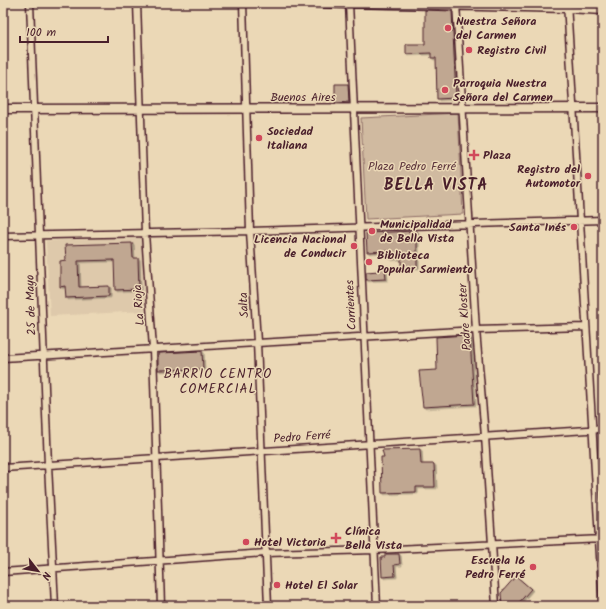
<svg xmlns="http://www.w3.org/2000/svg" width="606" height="609" font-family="Kalam,sans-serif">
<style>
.built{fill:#dec9ab}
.green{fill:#d0baa0;stroke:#8d6c66}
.building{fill:#c0a791;stroke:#4a1f2b;filter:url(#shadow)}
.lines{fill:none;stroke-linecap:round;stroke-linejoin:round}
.minor-casing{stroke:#4a1f2b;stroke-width:9}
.tertiary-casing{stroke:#4a1f2b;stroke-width:11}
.minor{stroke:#ebd8b6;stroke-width:6}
.tertiary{stroke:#ebd8b6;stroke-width:8}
.poi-dot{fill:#d1495b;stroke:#ebd8b6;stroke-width:1.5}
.labels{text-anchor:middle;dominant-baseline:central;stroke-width:3;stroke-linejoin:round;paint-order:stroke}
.poi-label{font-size:12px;font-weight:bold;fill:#4a1f2b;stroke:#ebd8b6;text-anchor:start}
.street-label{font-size:12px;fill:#4a1f2b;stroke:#ebd8b6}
.park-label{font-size:12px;fill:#5e363d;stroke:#ebd8b6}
.neighbourhood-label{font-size:13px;letter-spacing:1px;fill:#4a1f2b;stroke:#ebd8b6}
.district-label{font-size:16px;font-weight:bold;letter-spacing:1px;fill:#4a1f2b;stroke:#ebd8b6}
</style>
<defs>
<filter id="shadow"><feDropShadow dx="2" dy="1.5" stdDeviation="0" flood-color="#0004"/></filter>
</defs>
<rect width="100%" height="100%" fill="#ebd8b6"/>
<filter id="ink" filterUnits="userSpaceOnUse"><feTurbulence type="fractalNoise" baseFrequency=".025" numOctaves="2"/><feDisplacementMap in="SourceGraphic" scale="8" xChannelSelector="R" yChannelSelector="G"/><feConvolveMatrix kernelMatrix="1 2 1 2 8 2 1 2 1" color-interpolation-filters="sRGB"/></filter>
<g filter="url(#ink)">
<path class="built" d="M142,236L145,311L50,316L46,241Z"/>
<path class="green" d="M458,113L463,214L366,219L361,118Z"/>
<path class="building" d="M425,10L452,11L456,98L437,99L436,58H431V53L406,54V44H425Z
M335,84H348L349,102L335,103Z
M417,231V267H401V258L390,259V251L367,252L366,233Z
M132,243L133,258H138L139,289L115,290L114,260L78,261L79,287L109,286V296L66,298L65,286L60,287V261L66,260L65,245Z
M379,268H385L386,279L366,280V272L379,271Z
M466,335L470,338L474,404L423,407L419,371L437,370L436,337Z
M202,351L203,369L158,370V355L159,353Z
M420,449L421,464H434L435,487H416V492L382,493L381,457H384L382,450Z
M385,554H399L400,564L394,565L395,576L382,577L381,557H385Z
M516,576L531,589L516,606H502L501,593Z"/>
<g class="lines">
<g class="minor-casing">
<path id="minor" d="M30,3L48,465L55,606
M137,3L145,233L153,349L161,606
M243,3L250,231L257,342L268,606
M349,3L377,606
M456,3L476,330L485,436L496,606
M567,3L603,606
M349,4L567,9L603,11
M3,236L250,231L603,220
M3,358L476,330L585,327
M3,468L603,429
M3,572L266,553L375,550L602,539"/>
</g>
<g class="tertiary-casing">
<path id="tertiary" d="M316,3L349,4
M3,109L603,108"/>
</g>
<use href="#minor" class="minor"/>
<use href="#tertiary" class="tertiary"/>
</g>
</g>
<g class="poi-dot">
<circle cx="448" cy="28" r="4"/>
<circle cx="469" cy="50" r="4"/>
<circle cx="445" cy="90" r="4"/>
<circle cx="259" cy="138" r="4"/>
<path d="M472 149h4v4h4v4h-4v4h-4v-4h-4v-4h4z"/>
<circle cx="588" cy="176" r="4"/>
<circle cx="574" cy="227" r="4"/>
<circle cx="372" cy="231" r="4"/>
<circle cx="354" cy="246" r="4"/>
<circle cx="369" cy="262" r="4"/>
<path d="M334 532h4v4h4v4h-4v4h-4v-4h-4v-4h4z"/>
<circle cx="246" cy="542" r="4"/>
<circle cx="533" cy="567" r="4"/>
<circle cx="277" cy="585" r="4"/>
</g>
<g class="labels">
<g class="poi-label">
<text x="456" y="21">Nuestra Señora<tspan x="456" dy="14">del Carmen</tspan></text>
<text x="477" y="50">Registro Civil</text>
<text x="453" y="83">Parroquia Nuestra<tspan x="453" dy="14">Señora del Carmen</tspan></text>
<text x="267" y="131">Sociedad<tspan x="267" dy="14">Italiana</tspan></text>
<text x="483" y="155">Plaza</text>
<text x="580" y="169" text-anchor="end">Registro del<tspan x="580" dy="14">Automotor</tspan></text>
<text x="380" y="224">Municipalidad<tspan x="380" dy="14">de Bella Vista</tspan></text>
<text x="566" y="227" text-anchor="end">Santa Inés</text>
<text x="346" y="239" text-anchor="end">Licencia Nacional<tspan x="346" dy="14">de Conducir</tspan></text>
<text x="377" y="255">Biblioteca<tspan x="377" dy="14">Popular Sarmiento</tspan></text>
<text x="345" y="531">Clínica<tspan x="345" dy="14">Bella Vista</tspan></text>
<text x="254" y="542">Hotel Victoria</text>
<text x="525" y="560" text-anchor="end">Escuela 16<tspan x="525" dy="14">Pedro Ferré</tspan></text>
<text x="285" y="585">Hotel El Solar</text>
</g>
<g class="street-label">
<text x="303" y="97">Buenos Aires</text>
<text transform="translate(31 305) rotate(-92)">25 de Mayo</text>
<text transform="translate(139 305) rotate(-94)">La Rioja</text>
<text transform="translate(244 305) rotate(-93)">Salta</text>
<text transform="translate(351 305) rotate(-93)">Corrientes</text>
<text transform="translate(465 317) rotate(-94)">Padre Kloster</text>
<text transform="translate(302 437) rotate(-4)">Pedro Ferré</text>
</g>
<g class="park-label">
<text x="412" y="166">Plaza Pedro Ferré</text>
</g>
<g class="neighbourhood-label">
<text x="218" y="374">BARRIO CENTRO<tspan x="218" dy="15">COMERCIAL</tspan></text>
</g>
<g class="district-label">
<text x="436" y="185">BELLA VISTA</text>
</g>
</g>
<rect width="606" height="609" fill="none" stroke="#ebd8b6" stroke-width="16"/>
<rect x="8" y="8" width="590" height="593" fill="none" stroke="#4a1f2b" stroke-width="1.5" filter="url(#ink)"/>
<g transform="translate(38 571) rotate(121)" stroke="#ebd8b6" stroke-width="3" paint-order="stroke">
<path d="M0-3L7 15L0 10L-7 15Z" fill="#4a1f2b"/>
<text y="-6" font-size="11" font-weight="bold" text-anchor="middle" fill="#4a1f2b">N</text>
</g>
<path d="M20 36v6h88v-6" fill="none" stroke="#4a1f2b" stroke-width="2"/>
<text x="26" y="36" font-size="12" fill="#4a1f2b" stroke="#ebd8b6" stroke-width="3" paint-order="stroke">100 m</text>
</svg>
